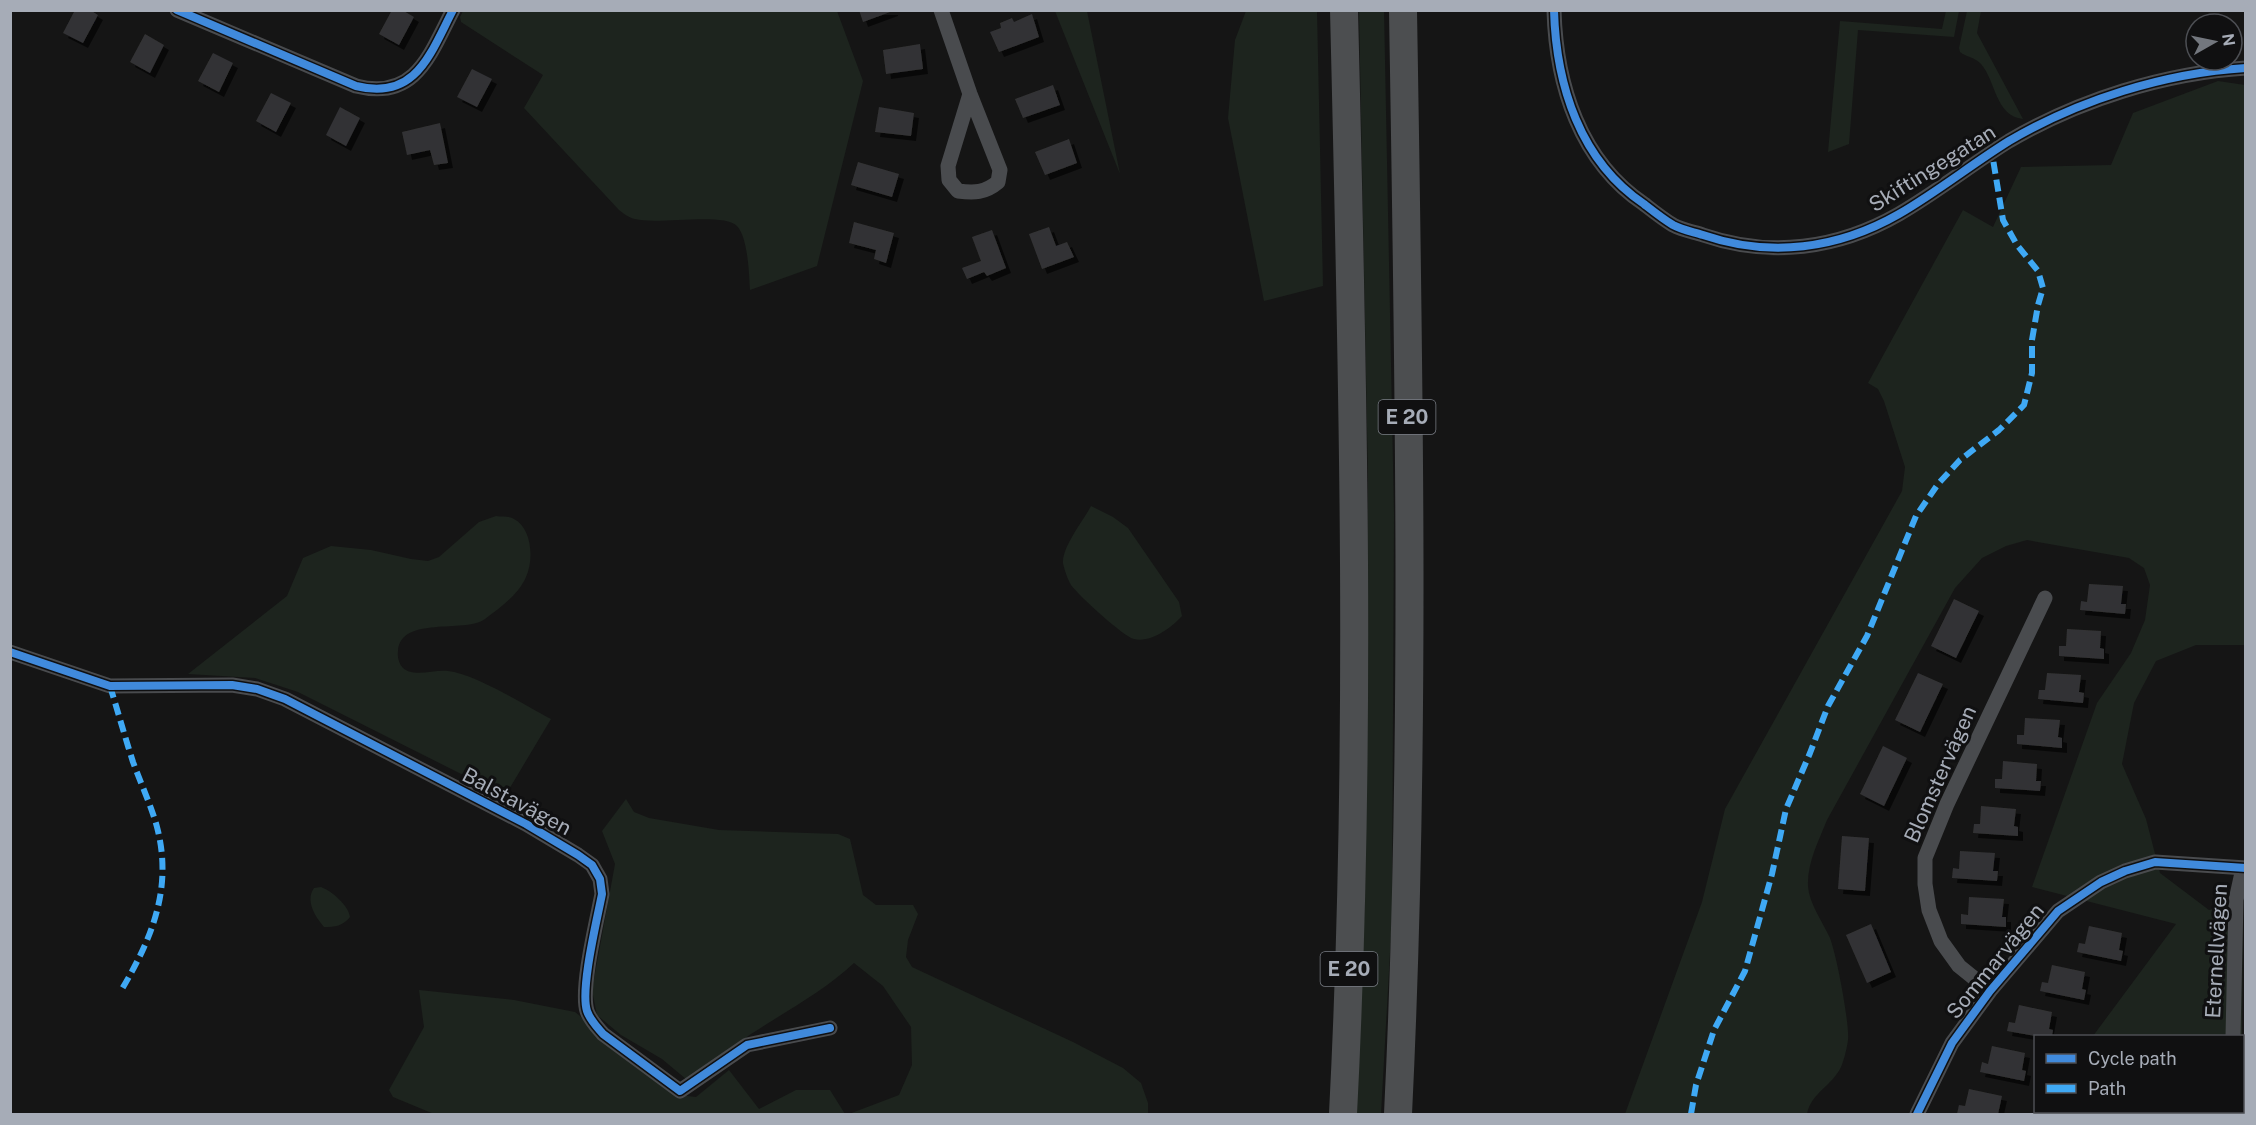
<svg xmlns="http://www.w3.org/2000/svg" width="2256" height="1125" font-family="'Public Sans',sans-serif">
<style>
.green{fill:#1d241e}
.building{fill:#333334;filter:url(#shadow)}
.lines{fill:none;stroke-linecap:round;stroke-linejoin:round}
.minor{stroke:#494b4e;stroke-width:15}
.motorway{stroke:#4c4e50;stroke-width:28}
.quiet{stroke:#3fa9f5;stroke-width:6;stroke-dasharray:12 6;stroke-linecap:butt}
.cycleway-casing{stroke:#101011;stroke-width:11}
.cycleway{stroke:#408adc;stroke-width:8}
.labels{text-anchor:middle;dominant-baseline:central;stroke-width:6;stroke-linejoin:round;paint-order:stroke}
.shield{fill:#101011;stroke:#797d85;stroke-width:1.5}
.shield-label{font-size:20px;font-weight:bold;fill:#a6acb7}
.street-label{font-size:21px;fill:#a6acb7;stroke:#101011}
</style>
<defs>
<filter id="shadow"><feDropShadow dx="5" dy="5" stdDeviation="0" flood-color="#0009"/></filter>
</defs>
<rect width="100%" height="100%" fill="#151515"/>
<path class="green" d="M1384,10L1394,515L1392,917L1381,1114H1356L1365,897L1368,478L1359,11Z
M463,11H837L863,81L817,266L750,290C749,273 748,238 737,226C724,212 657,225 635,219C629,218 623,213 619,210L524,108L543,75L461,22L460,17Z
M1055,11H1087L1120,174Z
M1246,11H1317L1323,286L1264,301L1228,118L1235,40Z
M1946,11H1959L1954,37L1858,30L1849,144L1828,152L1840,21L1942,29Z
M1967,11H1981L1977,33L2023,119C1995,116 1996,81 1981,64C1975,57 1966,57 1960,52L1959,48Z
M2218,81L2245,85V645H2196L2156,661L2134,703L2122,764L2146,819L2160,873L2209,910L2243,900L2242,1034L2202,1036H2093L2176,924L2032,887L2097,703L2131,653L2145,620L2150,585L2144,568L2129,558L2027,540L2006,546L1982,558L1955,588L1827,820C1819,840 1807,863 1808,886C1809,903 1822,921 1829,936C1836,950 1850,1026 1848,1040C1847,1048 1844,1060 1841,1067C1832,1086 1811,1093 1807,1114H1625L1702,902L1725,809L1902,491L1905,467L1884,401L1878,389L1868,383L1963,210L1993,227L2021,167L2111,165L2133,113Z
M1091,506L1113,517L1128,528L1179,602L1182,616C1171,628 1151,643 1134,639C1124,637 1078,595 1071,585C1068,580 1064,569 1063,563C1062,547 1083,521 1091,506Z
M496,516C502,517 510,516 514,519C532,528 534,560 526,577C519,594 500,608 485,619C464,634 401,615 398,651C397,657 399,664 403,668C414,678 435,669 448,671C475,674 525,705 551,719L505,796L298,692L255,678L188,674L287,596L303,558L331,546L371,550L411,559L428,561L439,557L479,522Z
M626,799L634,812L649,818L719,830L838,834L850,839L863,895L876,905H913L918,914L908,940L906,957L912,967L1073,1042L1123,1068L1141,1083L1148,1103V1114H849L899,1095L912,1065L911,1027L883,986L854,963C823,992 786,1011 751,1034C729,1049 709,1067 686,1079L662,1059L621,1035L597,1015L592,990L615,864L602,831Z
M321,887C332,891 349,906 350,917C343,926 335,927 324,927C315,916 305,901 314,888Z
M419,990L514,1000L575,1012L679,1095L696,1097L729,1070L759,1109L796,1090H830L845,1114H434L393,1097L389,1090L424,1027Z"/>
<path class="building" d="M75,10H90L98,15L83,43L63,33Z
M392,10H402L414,17L399,45L379,34Z
M859,10H893V11L863,22Z
M1032,14L1039,37L999,52L990,32L1001,28L1000,23L1012,18L1014,22Z
M145,34L164,45L150,73L130,62Z
M920,44L923,69L886,74L883,50Z
M213,53L233,63L219,92L198,81Z
M472,69L492,79L477,107L457,97Z
M1053,85L1060,105L1023,118L1015,99Z
M271,93L291,103L276,132L256,121Z
M340,107L360,118L346,146L326,135Z
M879,107L914,113L911,136L875,132Z
M440,123L448,163L434,165L430,150L407,155L402,132Z
M1069,139L1077,163L1045,175L1035,152Z
M858,162L899,174L892,197L851,185Z
M854,222L894,233L886,263L874,259L876,250L849,243Z
M1049,227L1056,246L1067,242L1074,257L1042,269L1029,234Z
M992,230L1006,268L987,276L984,272L967,279L962,268L981,261L972,237Z
M2089,584L2123,586L2121,604H2126L2125,614L2080,610L2081,601L2087,602Z
M1954,599L1979,611L1956,658L1931,646Z
M2067,629L2101,631L2100,648L2104,649V659L2059,656V646H2066Z
M1918,673L1943,684L1920,732L1895,720Z
M2047,673L2081,675L2079,692L2084,693L2083,703L2038,699L2039,690H2045Z
M2025,718L2060,720L2058,737L2062,738V748L2017,744V735H2024Z
M1883,746L1907,758L1884,806L1860,794Z
M2003,761L2037,764L2036,781H2041L2040,791L1995,788V779H2002Z
M1981,806L2016,809L2014,826L2018,827V836L1973,833L1974,824H1980Z
M1842,836L1869,838L1865,891L1838,889Z
M1960,851L1995,853L1993,871H1998L1997,881L1952,878L1953,868L1959,869Z
M1969,897L2004,899L2002,917H2006V927L1961,924V914L1968,915Z
M1871,924L1891,972L1867,983L1846,935Z
M2089,926L2122,933L2119,950L2123,951L2121,961L2077,952L2079,943L2085,944Z
M2052,965L2085,972L2082,989L2086,990L2084,1000L2040,991L2042,982L2048,983Z
M2019,1005L2052,1012L2049,1029L2053,1030L2052,1036H2036L2007,1031L2009,1022L2015,1023Z
M1992,1046L2025,1053L2022,1070L2026,1071L2024,1081L1980,1072L1982,1062L1988,1064Z
M1969,1089L2002,1096L1998,1114H1957L1959,1105L1965,1106Z"/>
<g class="lines">
<path class="minor" d="M177,10L356,86C416,101 430,54 453,10
M941,10L970,94L1000,170L998,182C985,193 974,193 958,191L949,180L948,166L970,94
M1554,10C1556,85 1580,161 1644,204C1653,211 1663,219 1673,225C1682,230 1694,232 1703,235C1770,258 1838,249 1899,214C1937,192 1972,164 2009,141C2079,100 2164,73 2246,68
M10,652L110,686L232,685L257,689L285,699L526,824L578,855L592,865L600,879L602,894C597,920 580,989 587,1011C590,1020 597,1027 603,1034L680,1091L747,1045L830,1028
M1990,991L1959,966L1941,941L1929,910L1925,884V858L1947,804L2045,598
M2233,1036L2236,900L2243,868
M1917,1114L1952,1043L1990,991L2058,911L2101,882L2125,871L2155,862L2246,868
M2225,1114V1112"/>
<path class="motorway" d="M1343,1114C1362,747 1353,379 1344,10
M1398,1114C1416,747 1409,378 1403,10"/>
<path class="quiet" d="M110,686C118,712 125,737 133,762C141,784 151,805 157,827C173,888 152,938 122,989
M1691,1114L1696,1085L1714,1030L1745,971L1772,874L1786,809L1810,753L1828,706L1867,636L1916,516L1938,484L1960,460L1999,430L2024,405L2032,373V340L2038,305L2043,288L2038,271L2017,245L2003,220L1992,153"/>
<g class="cycleway-casing">
<path id="cycleway" d="M177,10L356,86C416,101 430,54 453,10
M1554,10C1556,85 1580,161 1644,204C1653,211 1663,219 1673,225C1682,230 1694,232 1703,235C1770,258 1838,249 1899,214C1937,192 1972,164 2009,141C2079,100 2164,73 2246,68
M10,652L110,686L232,685L257,689L285,699L526,824L578,855L592,865L600,879L602,894C597,920 580,989 587,1011C590,1020 597,1027 603,1034L680,1091L747,1045L830,1028
M1917,1114L1952,1043L1990,991L2058,911L2101,882L2125,871L2155,862L2246,868"/>
</g>
<use href="#cycleway" class="cycleway"/>
</g>
<g class="labels">
<g class="shield">
<rect x="1378.5" y="400" width="57" height="34" rx="4.5"/>
<rect x="1320.5" y="952" width="57" height="34" rx="4.5"/>
</g>
<g class="shield-label">
<text x="1407" y="417">E 20</text>
<text x="1349" y="969">E 20</text>
</g>
<g class="street-label">
<text transform="translate(1932 168) rotate(-32)">Skiftingegatan</text>
<text transform="translate(1940 774) rotate(-66)">Blomstervägen</text>
<text transform="translate(517 801) rotate(28)">Balstavägen</text>
<text transform="translate(2216 951) rotate(-87)">Eternellvägen</text>
<text transform="translate(1995 961) rotate(-51)">Sommarvägen</text>
</g>
</g>
<rect width="2256" height="1125" fill="none" stroke="#a6acb7" stroke-width="24"/>
<rect x="2034" y="1035" width="210" height="78" fill="#101011" stroke="#4c4e53" stroke-width="1.5"/>
<rect x="2046" y="1054" width="30" height="9" fill="#408adc" stroke="#4c4e53" stroke-width="1.5"/>
<text x="2088" y="1065" font-size="18" fill="#a6acb7">Cycle path</text>
<rect x="2046" y="1084" width="30" height="9" fill="#3fa9f5" stroke="#4c4e53" stroke-width="1.5"/>
<text x="2088" y="1095" font-size="18" fill="#a6acb7">Path</text>
<g transform="translate(2214 42) rotate(81)"><circle r="28" fill="#101011" stroke="#4c4e53" stroke-width="1.5"/>
<path d="M0-4.5L10 22L0 15L-10 22Z" fill="#73777e"/>
<text y="-9" font-size="16" font-weight="bold" text-anchor="middle" fill="#a6acb7">N</text>
</g>
</svg>
